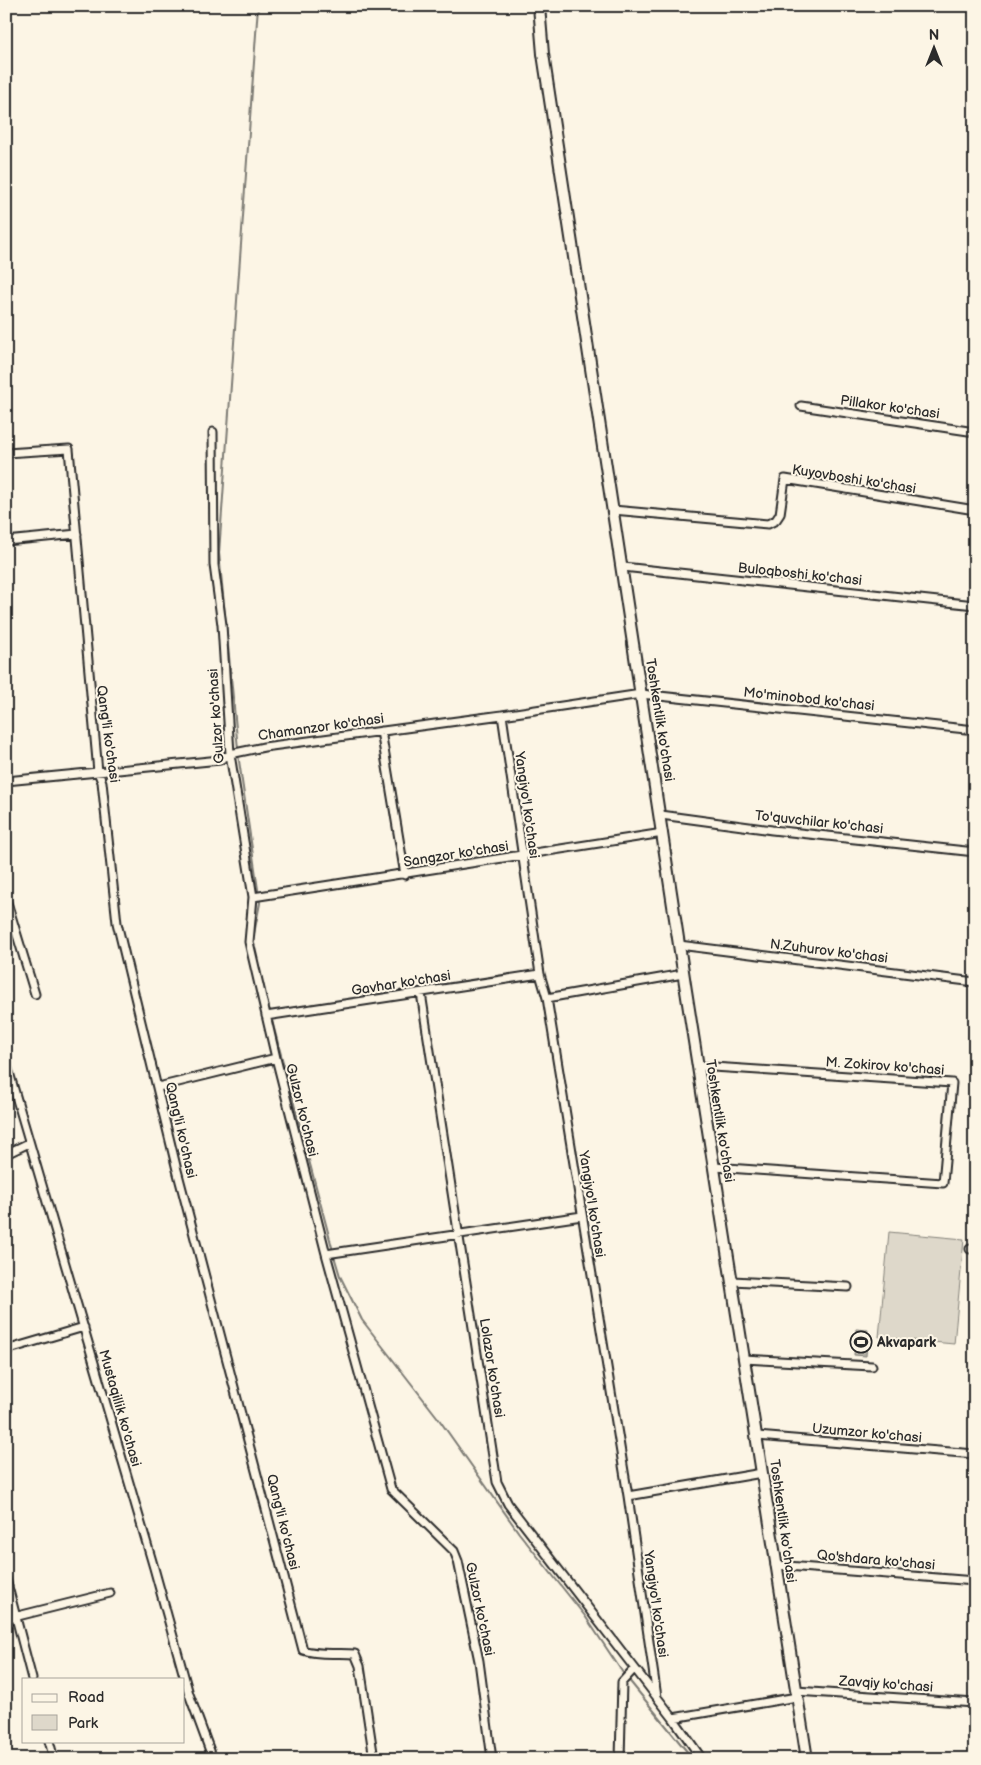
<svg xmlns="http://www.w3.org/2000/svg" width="981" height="1765" font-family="'Balsamiq Sans',sans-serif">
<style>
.green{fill:#ded8ca;stroke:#84827a}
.water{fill:#b4b0a5;stroke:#7d7b74}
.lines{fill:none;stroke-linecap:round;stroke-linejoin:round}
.stream{stroke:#7d7b74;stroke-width:2}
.minor-casing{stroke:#2b2b2b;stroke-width:11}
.secondary-casing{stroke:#2b2b2b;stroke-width:14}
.minor{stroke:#fcf5e5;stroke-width:7}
.secondary{stroke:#fcf5e5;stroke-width:10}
.labels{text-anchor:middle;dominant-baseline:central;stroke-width:4;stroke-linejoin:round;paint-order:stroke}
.street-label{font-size:14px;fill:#2b2b2b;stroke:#fcf5e5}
.poi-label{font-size:14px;font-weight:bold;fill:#2b2b2b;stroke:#fcf5e5;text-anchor:start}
</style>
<rect width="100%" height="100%" fill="#fcf5e5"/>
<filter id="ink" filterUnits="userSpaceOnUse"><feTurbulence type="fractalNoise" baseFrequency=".02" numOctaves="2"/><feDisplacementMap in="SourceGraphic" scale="10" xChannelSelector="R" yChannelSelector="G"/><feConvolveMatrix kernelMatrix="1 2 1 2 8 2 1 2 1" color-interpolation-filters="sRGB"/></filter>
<g filter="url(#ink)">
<path class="green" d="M889,1232L964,1239L954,1344L879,1337Z"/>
<path class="water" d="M856,1329L868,1330L866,1356L854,1355Z"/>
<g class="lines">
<path class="stream" d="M238,749L219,553L258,6
M238,754L260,903L252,944
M260,973L270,1012
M271,1017L333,1251
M334,1256L340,1276L362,1320L438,1418L519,1533L585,1616L625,1676
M628,1679L693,1759"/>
<g class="minor-casing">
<path id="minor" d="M801,406L975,432
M213,432L214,565L222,625L230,754L253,897L249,942L276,1058L326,1254L391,1489L454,1551L458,1561L479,1661L492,1759
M6,453L69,449L98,772L102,782L117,923L177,1170L303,1650C320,1656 338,1652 355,1654L360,1666L374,1759
M613,510L768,524L776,520L780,514L785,479L975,510
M6,541L77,534
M623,567L975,605
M502,715L540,974L547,998L628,1496L657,1697
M381,731L405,875
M6,781L220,760L230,754L264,747L502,715L641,694L975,730
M661,815L772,830L975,852
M253,897L663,833
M6,899L35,994
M679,945L975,982
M421,993L497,1482L508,1504L673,1718L797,1697
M547,998L683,974
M266,1016L540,974
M6,1062L154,1568L189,1694L213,1759
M698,1066L952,1083L943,1183L714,1167
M158,1087L276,1058
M6,1154L29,1143
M970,1249H975
M326,1254L582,1216
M733,1281L848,1287
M6,1350L84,1327
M744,1359L872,1366
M757,1436L975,1454
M628,1496L762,1473
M775,1565L975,1581
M6,1579L32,1679
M6,1619L110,1593
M796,1691L975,1703
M673,1718L702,1759
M49,1741L54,1759
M620,1759L622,1682L634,1669"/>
</g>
<g class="secondary-casing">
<path id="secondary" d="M539,6L543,54C630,623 715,1191 807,1759"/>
</g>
<use href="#minor" class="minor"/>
<use href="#secondary" class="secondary"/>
</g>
</g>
<defs>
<g id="stadium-ring" transform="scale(1.125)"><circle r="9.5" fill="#fcf5e5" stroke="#2b2b2b" stroke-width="1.5"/><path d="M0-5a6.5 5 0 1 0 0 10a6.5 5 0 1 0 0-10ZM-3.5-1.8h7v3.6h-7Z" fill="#2b2b2b"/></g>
</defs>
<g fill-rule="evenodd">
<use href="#stadium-ring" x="861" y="1342"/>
</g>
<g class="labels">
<g class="street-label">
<text transform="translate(890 407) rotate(8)">Pillakor ko'chasi</text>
<text transform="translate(854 479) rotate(9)">Kuyovboshi ko'chasi</text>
<text transform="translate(800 574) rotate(6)">Buloqboshi ko'chasi</text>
<text transform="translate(809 699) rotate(6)">Mo'minobod ko'chasi</text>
<text transform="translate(216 716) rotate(-94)">Gulzor ko'chasi</text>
<text transform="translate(660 720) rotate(81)">Toshkentlik ko'chasi</text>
<text transform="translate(321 727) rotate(-8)">Chamanzor ko'chasi</text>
<text transform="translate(108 734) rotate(82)">Qang'li ko'chasi</text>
<text transform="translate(527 805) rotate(82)">Yangiyo'l ko'chasi</text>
<text transform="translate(819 822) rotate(6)">To'quvchilar ko'chasi</text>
<text transform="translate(456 854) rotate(-9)">Sangzor ko'chasi</text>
<text transform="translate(829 951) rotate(7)">N.Zuhurov ko'chasi</text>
<text transform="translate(401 983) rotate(-9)">Gavhar ko'chasi</text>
<text transform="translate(885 1066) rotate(4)">M. Zokirov ko'chasi</text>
<text transform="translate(302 1110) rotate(76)">Gulzor ko'chasi</text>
<text transform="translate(720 1121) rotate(81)">Toshkentlik ko'chasi</text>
<text transform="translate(181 1130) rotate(77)">Qang'li ko'chasi</text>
<text transform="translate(592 1204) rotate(81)">Yangiyo'l ko'chasi</text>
<text transform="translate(492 1368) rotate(81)">Lolazor ko'chasi</text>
<text transform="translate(120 1408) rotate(74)">Mustaqillik ko'chasi</text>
<text transform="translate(867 1433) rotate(5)">Uzumzor ko'chasi</text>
<text transform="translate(783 1521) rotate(82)">Toshkentlik ko'chasi</text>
<text transform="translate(283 1522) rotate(76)">Qang'li ko'chasi</text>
<text transform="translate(876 1560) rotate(5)">Qo'shdara ko'chasi</text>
<text transform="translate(656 1604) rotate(82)">Yangiyo'l ko'chasi</text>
<text transform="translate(480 1609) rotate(78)">Gulzor ko'chasi</text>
<text transform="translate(886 1684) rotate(4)">Zavqiy ko'chasi</text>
</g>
<g class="poi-label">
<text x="877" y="1342">Akvapark</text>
</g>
</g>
<rect width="981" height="1765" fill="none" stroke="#fcf5e5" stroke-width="25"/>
<rect x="12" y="12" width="956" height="1740" fill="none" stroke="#2b2b2b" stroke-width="2" filter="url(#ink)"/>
<rect x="22" y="1678" width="162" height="65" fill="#fcf5e5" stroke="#a8a49b"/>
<rect x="32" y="1694" width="25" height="8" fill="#fcf5e5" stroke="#a8a49b"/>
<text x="68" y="1702" font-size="15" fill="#2b2b2b">Road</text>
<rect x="32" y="1715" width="25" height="15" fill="#ded8ca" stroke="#a8a49b"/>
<text x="68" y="1728" font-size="15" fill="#2b2b2b">Park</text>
<g transform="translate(934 48)" stroke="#fcf5e5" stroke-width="4" paint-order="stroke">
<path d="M0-4L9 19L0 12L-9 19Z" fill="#2b2b2b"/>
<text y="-8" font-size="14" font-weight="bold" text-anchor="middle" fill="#2b2b2b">N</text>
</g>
</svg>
